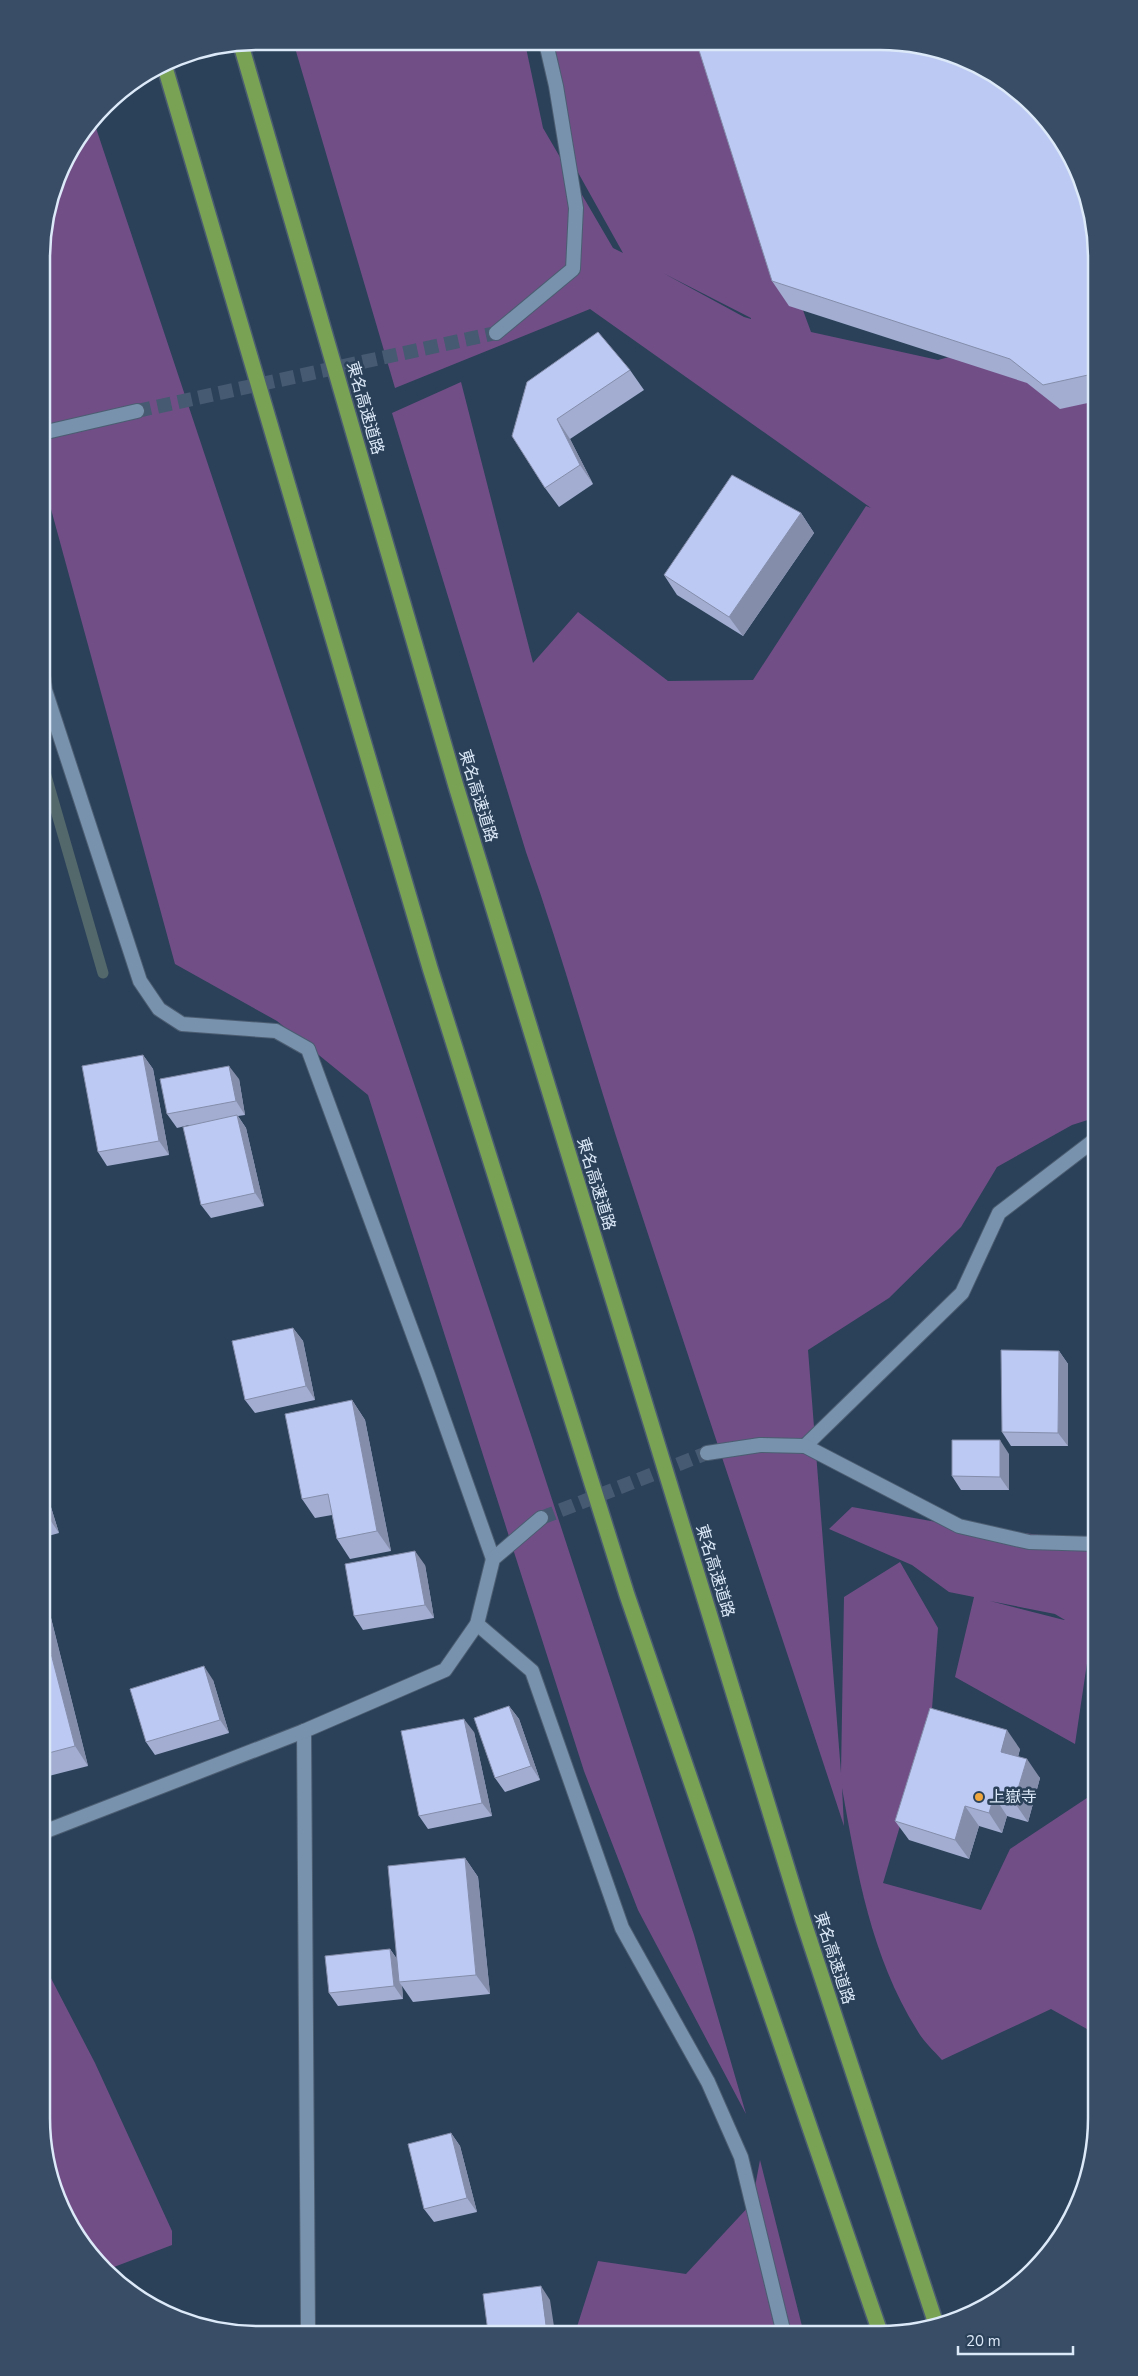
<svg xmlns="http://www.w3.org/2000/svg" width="1138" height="2376" font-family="'Nunito Sans','Noto Sans JP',sans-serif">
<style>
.green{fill:#724e87;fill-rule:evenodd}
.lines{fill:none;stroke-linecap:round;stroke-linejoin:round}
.stream{stroke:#53686b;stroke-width:11}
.minor-tunnel{stroke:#465a71;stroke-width:14;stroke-dasharray:14 7;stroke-linecap:butt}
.tertiary-tunnel{stroke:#465a71;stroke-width:14;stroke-dasharray:14 7;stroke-linecap:butt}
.minor-casing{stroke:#4b5d71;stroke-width:16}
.tertiary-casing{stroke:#4b5d71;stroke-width:16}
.motorway-casing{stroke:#4b5d71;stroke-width:18}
.minor{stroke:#7891ac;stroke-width:14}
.tertiary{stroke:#7891ac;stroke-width:14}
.motorway{stroke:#79a254;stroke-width:15}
.wall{fill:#a2add1}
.shaded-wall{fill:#848daa}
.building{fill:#bcc9f3;stroke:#848daa}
.poi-dot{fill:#f0a73e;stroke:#2b4159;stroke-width:2}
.labels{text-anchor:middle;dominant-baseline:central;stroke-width:5;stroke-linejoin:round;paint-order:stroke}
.street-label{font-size:16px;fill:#dce9f8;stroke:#2b4159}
.poi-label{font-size:16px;fill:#dce9f8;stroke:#2b4159;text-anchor:start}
.rim{fill:none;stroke:#dce9f8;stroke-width:2.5}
</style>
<rect width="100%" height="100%" fill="#2b4159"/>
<path class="green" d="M293,41L525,43L543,128L613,248L623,253L566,151L542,43L705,44L811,332L938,360L996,344L1097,390V1117L1072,1125L997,1167L961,1227L889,1298L808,1350L841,1773L844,1597L900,1562L938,1628L931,1722L883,1883L981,1910L1010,1849L1096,1792V2034L1051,2009L942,2060C933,2050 923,2041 917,2030C871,1956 857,1872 842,1788L844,1826C773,1609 700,1393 629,1176C593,1068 564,959 526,852L392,413L461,382L533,663L578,612L668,681L753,680L866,506L871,508L590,309L395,388ZM663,273L751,318V319L744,317Z
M94,122L532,1438L694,1935L746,2114L638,1910L584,1771L368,1095L277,1021L175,964L42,476V243L64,162Z
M852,1507L959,1526L1096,1541V1639L1091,1636L1075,1744L955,1677L974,1597L949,1592L912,1565L829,1529ZM990,1601L1055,1614L1065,1620H1064Z
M41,1959L95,2063L172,2231V2245L106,2270L78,2238L49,2175L41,2118Z
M760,2160L804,2334L575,2333L598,2261L686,2274L752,2203Z"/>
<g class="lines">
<path class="stream" d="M42,762L103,973"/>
<path class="minor-tunnel" d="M137,411L496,333"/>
<path class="tertiary-tunnel" d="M541,1518L707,1453"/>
<g class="minor-casing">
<path id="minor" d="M496,333L573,269L576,208L556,86L546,43
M42,433L137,411
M42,668L45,690L140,981L159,1009L182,1024L276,1031L308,1049L428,1375L493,1559
M805,1446L962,1293L999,1213L1097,1138
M477,1624L532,1671L622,1928L708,2082L741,2157L784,2334
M304,1731L308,2331"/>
</g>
<g class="tertiary-casing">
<path id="tertiary" d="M707,1453L760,1445L805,1446L959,1526L1029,1542L1096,1544
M41,1833L304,1731L445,1670L477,1624L493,1559L541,1518"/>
</g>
<g class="motorway-casing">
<path id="motorway" d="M241,45L456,786L803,1920L937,2327
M164,64L430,968L627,1595L881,2335"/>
</g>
<use href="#minor" class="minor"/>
<use href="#tertiary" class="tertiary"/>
<use href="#motorway" class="motorway"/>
</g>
<path class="wall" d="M1097,258V401L1060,409L1027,383L789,306L772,281Z
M630,370L644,390L570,439L593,484L559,507L545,488L512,436Z
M801,513L814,533L743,636L677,595L664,575Z
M143,1055L153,1069L169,1155L107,1166L98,1152Z
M239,1079L245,1115L238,1116L246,1128L264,1206L211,1218L201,1205L189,1125L177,1128L167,1114Z
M293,1328L303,1341L315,1400L255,1413L245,1400Z
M1059,1351L1068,1364V1446H1011L1002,1432Z
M352,1400L365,1420L391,1551L350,1559L337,1539L332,1515L315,1518L302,1499Z
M1009,1454V1490H961L952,1476Z
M41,1475L59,1533L41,1538Z
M425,1565L434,1618L363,1630L354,1616Z
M41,1600L49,1610L88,1766L41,1778Z
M213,1680L229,1733L155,1755L146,1742Z
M509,1706L519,1719L540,1780L505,1792L495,1778Z
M474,1732L492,1816L428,1829L419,1816Z
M1020,1749L1018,1757L1040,1778L1028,1822L1007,1816L1002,1833L979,1826L969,1859L909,1840L895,1821Z
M465,1858L478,1877L490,1994L413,2002L402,1986L403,1999L338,2006L329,1993L390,1949L397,1959Z
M451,2133L460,2146L477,2212L434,2222L424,2209Z"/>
<path class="shaded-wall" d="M557,419L570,439L593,484L580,465Z
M801,513L814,533L743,636L729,617Z
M143,1055L153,1069L169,1155L159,1141Z
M229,1066L239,1079L245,1115L236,1101Z
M237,1115L246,1128L264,1206L255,1193Z
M293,1328L303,1341L315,1400L306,1386Z
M1059,1351L1068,1364V1446L1058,1433Z
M352,1400L365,1420L391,1551L377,1531Z
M1000,1440L1009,1454V1490L1000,1477Z
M41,1475L59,1533L42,1508Z
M415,1551L425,1565L434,1618L425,1605Z
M41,1600L49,1610L88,1766L75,1746L41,1615Z
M204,1666L213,1680L229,1733L220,1720Z
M509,1706L519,1719L540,1780L531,1766Z
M464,1719L474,1732L492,1816L482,1803Z
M1007,1730L1020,1749L1014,1771L1001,1752Z
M1027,1759L1040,1778L1028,1822L1014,1802Z
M994,1796L1007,1816L1002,1833L989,1813Z
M965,1806L979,1826L969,1859L955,1840Z
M465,1858L478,1877L490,1994L476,1975Z
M390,1949L399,1962V1982L402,1986L403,1999L394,1986Z
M451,2133L460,2146L477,2212L467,2198Z
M541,2286L550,2300L555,2333H547Z"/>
<path class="building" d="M697,44L922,45L976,64L1023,95L1060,138L1089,201L1097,258V373L1043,385L1010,359L772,281Z
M598,332L630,370L557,419L580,465L545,488L512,436L527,382Z
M732,475L801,513L729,617L664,575Z
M143,1055L159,1141L98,1152L82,1066Z
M229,1066L236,1101L167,1114L160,1079Z
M237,1115L255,1193L201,1205L183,1127Z
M293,1328L306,1386L245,1400L232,1341Z
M1001,1350L1059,1351L1058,1433L1002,1432Z
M352,1400L377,1531L337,1539L328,1494L302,1499L285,1414Z
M952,1440H1000V1477L952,1476Z
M415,1551L425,1605L354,1616L345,1564Z
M41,1615L75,1746L41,1755Z
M204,1666L220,1720L146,1742L130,1689Z
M509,1706L531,1766L495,1778L474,1718Z
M930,1708L1007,1730L1001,1752L1027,1759L1014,1802L994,1796L989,1813L965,1806L955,1840L895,1821Z
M464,1719L482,1803L419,1816L401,1731Z
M465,1858L476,1975L399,1982L388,1866Z
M390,1949L394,1986L329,1993L325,1956Z
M451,2133L467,2198L424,2209L408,2144Z
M541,2286L547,2333L488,2332L483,2294Z"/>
<circle class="poi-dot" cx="979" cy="1797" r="5"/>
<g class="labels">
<g class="street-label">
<text transform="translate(365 408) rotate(74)">東名高速道路</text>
<text transform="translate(478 796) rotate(73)">東名高速道路</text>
<text transform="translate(596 1184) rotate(73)">東名高速道路</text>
<text transform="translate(715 1571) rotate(73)">東名高速道路</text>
<text transform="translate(834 1958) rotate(72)">東名高速道路</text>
</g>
<g class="poi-label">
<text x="989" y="1797">上嶽寺</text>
</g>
</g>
<path d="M0 0H1138V2376H0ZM258 50H880A208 208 0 0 1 1088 258V2118A208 208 0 0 1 880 2326H258A208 208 0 0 1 50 2118V258A208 208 0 0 1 258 50Z" fill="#394e66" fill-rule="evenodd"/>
<path class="rim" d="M258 50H880A208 208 0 0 1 1088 258V2118A208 208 0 0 1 880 2326H258A208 208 0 0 1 50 2118V258A208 208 0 0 1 258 50Z"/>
<path d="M958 2346v8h115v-8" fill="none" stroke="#dce9f8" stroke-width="2.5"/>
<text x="966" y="2346" font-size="15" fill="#dce9f8" stroke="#2b4159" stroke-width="4" paint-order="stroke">20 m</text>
</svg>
